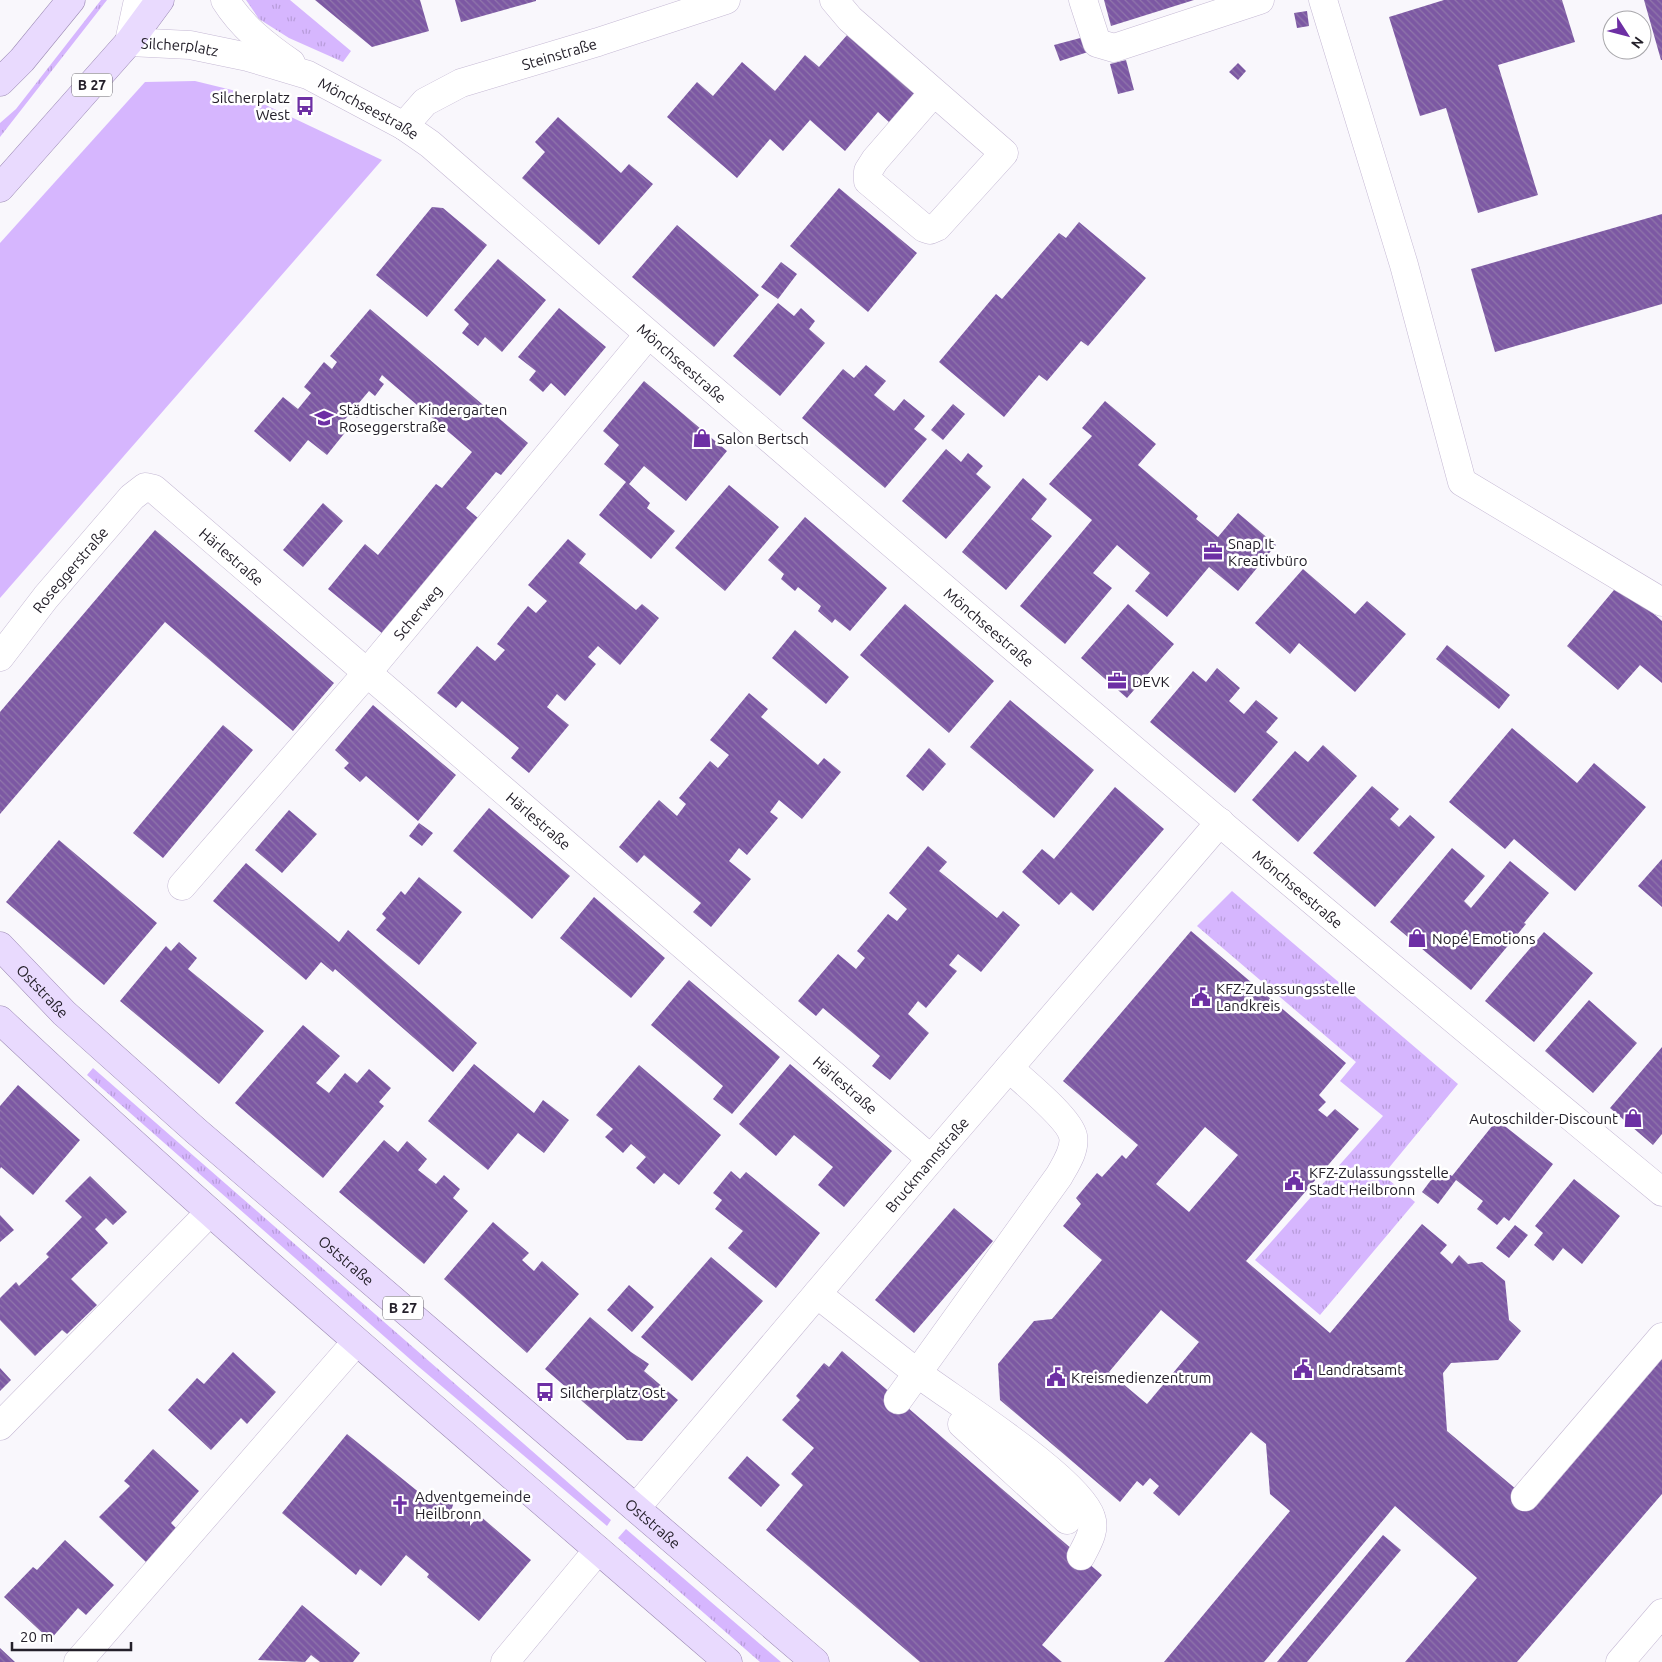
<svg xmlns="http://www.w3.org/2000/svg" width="1662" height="1662" font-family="Ubuntu,sans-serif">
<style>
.grass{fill:url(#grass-tufts)}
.park{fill:#d6b6fe}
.building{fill:url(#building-back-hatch);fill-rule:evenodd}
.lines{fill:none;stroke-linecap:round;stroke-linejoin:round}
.minor-casing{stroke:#c5b9d4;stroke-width:29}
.major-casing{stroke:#9b89b3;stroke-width:29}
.minor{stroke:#fff;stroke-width:28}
.major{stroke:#e9dafe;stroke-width:28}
.labels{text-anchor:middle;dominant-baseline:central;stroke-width:5;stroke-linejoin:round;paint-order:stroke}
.shield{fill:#fff;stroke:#66636a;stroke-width:1}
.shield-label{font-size:14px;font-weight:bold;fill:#24202a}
.street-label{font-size:15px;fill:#24202a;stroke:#fff}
.poi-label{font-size:15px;fill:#24202a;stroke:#fff;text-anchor:start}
</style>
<defs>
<pattern id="grass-tufts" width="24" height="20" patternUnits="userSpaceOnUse" patternTransform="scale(1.25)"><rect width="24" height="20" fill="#d6b6fe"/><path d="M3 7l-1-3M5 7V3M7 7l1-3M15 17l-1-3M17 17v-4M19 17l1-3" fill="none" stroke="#b89cda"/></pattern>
<pattern id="building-back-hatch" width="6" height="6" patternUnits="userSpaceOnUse" patternTransform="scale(1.25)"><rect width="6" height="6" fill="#7c58a3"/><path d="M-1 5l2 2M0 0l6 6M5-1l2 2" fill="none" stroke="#9076ab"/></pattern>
</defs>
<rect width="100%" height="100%" fill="#f9f7fc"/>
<path class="grass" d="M101,0H107L0,137V123L16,109Z
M246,0H290L351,51L343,62L289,38L259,19Z
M1232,891L1458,1084L1383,1175L1415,1202L1320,1315L1255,1260L1383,1116L1340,1081L1356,1062L1197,926Z
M93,1068L611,1520L607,1526L419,1367L87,1075Z
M626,1529L781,1662H760L618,1538Z"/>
<path class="park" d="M195,81L236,91L382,160L0,598V243L145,82Z"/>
<path class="building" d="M315,0H420L429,31L372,47Z
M455,0H536V1L461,22Z
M1104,0H1194L1111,26Z
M1444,0H1562L1575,42L1498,65L1538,195L1478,213L1446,108L1420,116L1389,17Z
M1644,0H1662V60H1661Z
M1307,11L1309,26L1297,28L1294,13Z
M848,34L916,93L890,123L878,112L845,151L810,120L783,151L770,139L737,178L667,117L697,82L713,96L742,62L775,91L805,55L819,67Z
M1084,37L1088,52L1060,61L1054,45Z
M1126,60L1134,90L1118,94L1110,64Z
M1238,63L1246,71L1238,80L1229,72Z
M558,117L621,173L629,164L653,184L599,245L522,178L545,152L535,142Z
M839,188L917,253L868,312L790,246Z
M432,207L443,208L487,245L427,317L376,275Z
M1662,214V304L1495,352L1471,269Z
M1079,222L1146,278L1088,346L1081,341L1047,381L1039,375L1004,417L939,362L996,294L1002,299L1059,233L1066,238Z
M677,225L759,295L714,347L632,277Z
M498,259L546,300L502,352L485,337L478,346L462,333L469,324L454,310Z
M781,262L797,274L778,299L761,287Z
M778,303L794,316L801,308L815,321L809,329L825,343L780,396L733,356Z
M559,308L606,347L565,396L551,383L543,392L529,380L536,371L518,357Z
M370,309L528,443L501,475L496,472L466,508L478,518L383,634L328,589L365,544L378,555L436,484L442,488L472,452L382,375L379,380L384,384L375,396L369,391L358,404L365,409L357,418L351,413L344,420L351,425L327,455L308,440L290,462L254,431L283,397L298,409L311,393L304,387L324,362L332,369L337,362L330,356Z
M866,365L886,381L874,395L894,411L904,399L925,416L914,429L927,439L885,488L802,418L843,369L854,378Z
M644,381L727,451L686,501L644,466L629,484L650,503L647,508L675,531L651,559L599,515L626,482L604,464L619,445L603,431Z
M1105,401L1156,444L1138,465L1198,516L1196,519L1218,537L1238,513L1276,545L1238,591L1209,567L1167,617L1135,591L1150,573L1117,545L1093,573L1112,588L1065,644L1020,606L1092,520L1049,484L1092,436L1082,428Z
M953,404L965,414L943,440L931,430Z
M946,449L961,462L968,453L983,466L976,474L991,487L946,539L902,501Z
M1023,478L1047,499L1031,519L1052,536L1006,590L962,552Z
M729,485L779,527L725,591L675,548Z
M323,503L343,521L303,567L283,550Z
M805,517L887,588L850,631L835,619L832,623L818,611L821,606L798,587L795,591L781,579L784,574L768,560Z
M155,530L334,683L293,731L165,622L0,814V712Z
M568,539L586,554L579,563L636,610L642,604L659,618L620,665L598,646L588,657L596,664L565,701L557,694L547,707L569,725L529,773L511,758L519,748L462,701L456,708L437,693L477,646L495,661L505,650L497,644L513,624L528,606L536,613L547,601L528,585Z
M1303,569L1355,614L1367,601L1406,634L1355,692L1299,643L1290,654L1255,623Z
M1619,584L1662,621V683L1640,665L1618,690L1567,646Z
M905,604L994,681L949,733L860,655Z
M1128,604L1174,644L1127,698L1081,658Z
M795,630L849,677L826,704L772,658Z
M1447,645L1510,695L1499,709L1436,659Z
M1217,668L1240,688L1229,701L1244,714L1256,700L1278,718L1266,732L1278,742L1235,793L1150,722L1193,671L1206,682Z
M749,693L768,709L761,717L818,765L824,758L841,772L802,819L779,800L770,812L778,818L763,836L747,855L739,848L729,861L751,879L711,927L693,912L701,903L644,855L637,863L619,847L659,800L677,816L686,804L679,798L710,761L718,768L729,755L710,740Z
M1010,700L1094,770L1054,818L970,747Z
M373,705L456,775L418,821L366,776L360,782L344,768L349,763L335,750Z
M223,725L253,750L163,858L133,833Z
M1512,728L1577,783L1594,763L1646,807L1575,891L1514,839L1505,849L1449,802Z
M1323,745L1357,776L1298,842L1252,800L1295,751L1308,762Z
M929,748L946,764L923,791L906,776Z
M1372,786L1399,809L1390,819L1399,827L1410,815L1435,837L1375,907L1313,853Z
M1115,787L1164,829L1093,911L1071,892L1059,905L1022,872L1042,849L1054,859Z
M489,808L570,876L532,919L453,851Z
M289,810L317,834L282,873L255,850Z
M419,823L433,833L422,846L409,836Z
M59,840L157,923L104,985L6,902Z
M928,846L947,862L939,871L997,918L1003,911L1020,925L981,972L958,954L949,965L957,971L926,1008L918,1001L908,1014L929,1033L890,1080L872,1066L880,1056L823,1008L816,1016L798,1001L838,954L856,969L865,958L857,951L888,914L897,921L907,909L889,893Z
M1452,848L1485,876L1464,901L1471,908L1510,861L1549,893L1524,923L1526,924L1471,990L1390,922Z
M1662,859V907L1638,886Z
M246,863L339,942L348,930L477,1043L453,1072L335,969L333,972L321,962L306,980L213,901Z
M419,877L462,912L419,965L376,930L386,918L382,914L401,891L405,895Z
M594,897L665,958L631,998L560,938Z
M1191,931L1346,1063L1319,1095L1326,1102L1318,1110L1327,1117L1335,1109L1359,1129L1246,1261L1330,1333L1422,1224L1447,1245L1440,1253L1452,1264L1459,1255L1468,1264L1482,1262L1505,1281L1509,1320L1521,1331L1498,1360L1451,1363L1443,1373L1447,1431L1536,1506L1662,1359V1494L1517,1662H1405L1477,1578L1395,1506L1264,1662H1164L1290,1511L1270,1494L1266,1444L1251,1432L1179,1516L1153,1493L1159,1486L1150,1478L1143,1486L1137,1481L1120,1502L1000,1400L998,1364L1034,1321L1052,1319L1102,1260L1063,1226L1081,1204L1076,1198L1097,1173L1102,1177L1122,1155L1126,1159L1138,1145L1063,1081ZM1205,1127L1238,1155L1189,1212L1156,1184ZM1161,1310L1199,1342L1147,1404L1109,1372Z
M1544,932L1593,973L1534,1042L1485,1001Z
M179,942L197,958L188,969L264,1031L219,1084L120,1001L166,946L171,951Z
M689,980L780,1057L732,1114L713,1099L723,1086L651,1025Z
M1589,1000L1637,1043L1593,1093L1545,1051Z
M303,1025L340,1056L316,1083L329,1093L345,1073L357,1083L369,1069L391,1088L379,1102L384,1106L323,1178L235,1103Z
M1662,1047V1134L1653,1145L1610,1108Z
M474,1064L534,1113L543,1100L569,1120L544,1153L518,1133L488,1170L428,1121Z
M790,1064L892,1151L844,1207L818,1185L833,1167L794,1135L776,1156L739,1124Z
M639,1065L721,1135L679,1185L664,1173L654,1184L636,1168L646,1157L631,1144L623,1153L605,1137L613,1129L596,1115Z
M18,1085L80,1140L33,1195L1,1167L0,1169V1106Z
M1497,1120L1553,1164L1509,1221L1504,1217L1497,1225L1477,1209L1483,1201L1456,1180L1438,1204L1422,1192L1440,1168L1452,1176Z
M384,1140L398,1152L407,1141L427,1159L418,1170L436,1184L444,1175L460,1189L453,1198L468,1211L424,1264L339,1192Z
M731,1171L740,1179L746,1172L820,1233L776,1288L728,1248L743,1231L715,1209L722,1200L713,1193Z
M90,1176L127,1212L113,1225L106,1218L95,1229L108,1243L71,1279L97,1305L67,1334L62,1330L35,1356L0,1320V1298L16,1282L19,1286L49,1257L46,1254L82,1217L65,1201Z
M1574,1179L1620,1216L1582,1264L1563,1248L1553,1261L1534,1245L1543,1233L1535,1226Z
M954,1208L993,1241L914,1333L875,1300Z
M0,1215L14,1230L0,1242Z
M493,1222L529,1253L522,1260L534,1271L542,1261L579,1294L527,1353L444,1279Z
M1515,1225L1528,1235L1509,1258L1496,1248Z
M711,1257L763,1301L692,1381L641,1337Z
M629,1285L654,1307L632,1332L607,1310Z
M590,1317L631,1352L649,1364L644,1371L678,1400L642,1441L627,1440L545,1369Z
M842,1351L1102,1575L1042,1645L1062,1662H920L766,1530L803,1485L791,1474L814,1448L782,1420L800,1400L796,1396L824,1363L829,1367Z
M233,1352L276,1392L247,1424L241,1418L211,1450L168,1410L197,1378L204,1384Z
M0,1368L11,1380L0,1391Z
M347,1434L426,1498L442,1492L447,1495L453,1505L451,1511L461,1510L470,1517V1526L479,1515L531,1560L479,1621L427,1577L429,1574L406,1555L381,1586L360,1569L356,1575L282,1513Z
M153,1449L199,1491L171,1523L177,1529L146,1562L99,1517L130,1486L124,1481Z
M747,1456L780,1485L761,1507L728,1478Z
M1383,1535L1401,1550L1307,1662H1277Z
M65,1540L114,1585L86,1615L78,1608L50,1640L4,1597L33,1567L37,1570Z
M302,1605L360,1653L353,1662H320L311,1655L305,1662L258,1660Z
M0,1648L15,1662H0Z"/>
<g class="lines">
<g class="minor-casing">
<g id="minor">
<path id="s1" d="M138,0L129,42L190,45L248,57L308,75L404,126L430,144C836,498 1246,849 1662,1192"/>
<path d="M225,0C242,27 265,45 291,63"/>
<path d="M834,0L850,19L1004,153L937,227L930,230L924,228L868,181V171L875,160L934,92"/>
<path d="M1083,0L1097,43L1114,48L1260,0"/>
<path d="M1323,0L1404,265L1462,482L1662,602"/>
<path id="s2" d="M404,126L425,102L461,83L598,42L726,0"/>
<path id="s3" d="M0,657L46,597L132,497L145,487L154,489C412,713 673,934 931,1159"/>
<path id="s4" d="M182,886L366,674L648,335"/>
<path d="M817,1294C850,1320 883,1346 916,1372C953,1400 1079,1479 1091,1517C1096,1531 1087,1544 1081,1556"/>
<path d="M898,1400L1059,1176C1065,1165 1076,1150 1073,1136C1069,1118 1024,1082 1009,1068"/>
<path d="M962,1424L1067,1520"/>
<path d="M0,1426L210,1212"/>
<path d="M1525,1497L1662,1337"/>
<path id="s5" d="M636,1508L931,1159L1220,822"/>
<path d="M78,1662L356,1342"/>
<path d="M505,1662L598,1550"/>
<path d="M1620,1662L1662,1613"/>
</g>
</g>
<g class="major-casing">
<g id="major">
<path d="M0,82L22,60L71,0"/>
<path d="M0,188L129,42L160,0"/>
<path id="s6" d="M0,946L64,1013L196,1131L815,1662"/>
<path d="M0,1020C236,1242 483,1450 728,1662"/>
</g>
</g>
<use href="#minor" class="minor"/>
<use href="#major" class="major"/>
</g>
<defs>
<g id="bus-bare" transform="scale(1.5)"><path d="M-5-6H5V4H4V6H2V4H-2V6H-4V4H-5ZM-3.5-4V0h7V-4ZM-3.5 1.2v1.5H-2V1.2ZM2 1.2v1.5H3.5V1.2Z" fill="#6d2fa4" stroke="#fff" stroke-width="2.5" paint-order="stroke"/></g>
<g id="school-bare" transform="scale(1.5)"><path d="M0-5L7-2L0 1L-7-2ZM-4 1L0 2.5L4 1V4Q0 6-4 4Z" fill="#6d2fa4" stroke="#fff" stroke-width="2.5" paint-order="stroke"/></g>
<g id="shop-bare" transform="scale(1.5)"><path d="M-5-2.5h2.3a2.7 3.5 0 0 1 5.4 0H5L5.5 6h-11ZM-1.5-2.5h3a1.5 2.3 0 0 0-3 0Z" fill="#6d2fa4" stroke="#fff" stroke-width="2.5" paint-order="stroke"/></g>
<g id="office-bare" transform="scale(1.5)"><path d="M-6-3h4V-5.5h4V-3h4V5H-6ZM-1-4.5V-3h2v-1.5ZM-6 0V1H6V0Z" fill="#6d2fa4" stroke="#fff" stroke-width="2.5" paint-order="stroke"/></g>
<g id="civic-bare" transform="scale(1.5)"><path d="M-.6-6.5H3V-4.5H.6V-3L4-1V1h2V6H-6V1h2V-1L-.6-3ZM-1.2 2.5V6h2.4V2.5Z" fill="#6d2fa4" stroke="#fff" stroke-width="2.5" paint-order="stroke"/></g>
<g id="church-bare" transform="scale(1.5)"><path d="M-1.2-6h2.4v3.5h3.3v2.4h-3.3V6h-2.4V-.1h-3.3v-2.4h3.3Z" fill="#6d2fa4" stroke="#fff" stroke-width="2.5" paint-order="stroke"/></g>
</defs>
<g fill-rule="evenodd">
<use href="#bus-bare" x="305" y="106"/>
<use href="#school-bare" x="324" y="418"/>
<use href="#shop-bare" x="702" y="438"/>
<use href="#office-bare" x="1213" y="552"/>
<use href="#office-bare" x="1117" y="681"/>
<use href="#shop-bare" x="1417" y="938"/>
<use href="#civic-bare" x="1201" y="997"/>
<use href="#shop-bare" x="1633" y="1118"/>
<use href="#civic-bare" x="1294" y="1181"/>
<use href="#civic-bare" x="1303" y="1369"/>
<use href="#civic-bare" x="1056" y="1377"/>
<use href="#bus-bare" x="545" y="1392"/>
<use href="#church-bare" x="400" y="1505"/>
</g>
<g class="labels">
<g class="shield">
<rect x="72" y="73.5" width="40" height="23" rx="4"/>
<rect x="383" y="1296.5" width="40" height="23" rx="4"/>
</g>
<g class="shield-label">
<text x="92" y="85">B 27</text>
<text x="403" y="1308">B 27</text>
</g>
<g class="street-label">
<text stroke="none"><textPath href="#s1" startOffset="94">Silcherplatz</textPath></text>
<text stroke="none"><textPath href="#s2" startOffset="175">Steinstraße</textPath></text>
<text stroke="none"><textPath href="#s1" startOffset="295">Mönchseestraße</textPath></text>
<text stroke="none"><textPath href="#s1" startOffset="700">Mönchseestraße</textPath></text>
<text stroke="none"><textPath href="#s3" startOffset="336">Härlestraße</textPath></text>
<text stroke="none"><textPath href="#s3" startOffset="112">Roseggerstraße</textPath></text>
<text stroke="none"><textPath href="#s4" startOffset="361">Scherweg</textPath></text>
<text stroke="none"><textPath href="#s1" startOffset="1105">Mönchseestraße</textPath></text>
<text stroke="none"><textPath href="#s3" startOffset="741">Härlestraße</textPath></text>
<text stroke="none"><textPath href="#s1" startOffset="1510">Mönchseestraße</textPath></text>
<text stroke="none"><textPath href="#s6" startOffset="62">Oststraße</textPath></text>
<text stroke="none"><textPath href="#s3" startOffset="1146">Härlestraße</textPath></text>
<text stroke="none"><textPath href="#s5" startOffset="450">Bruckmannstraße</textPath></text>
<text stroke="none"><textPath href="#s6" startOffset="468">Oststraße</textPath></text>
<text stroke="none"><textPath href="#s6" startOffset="872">Oststraße</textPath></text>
</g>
<g class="poi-label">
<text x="290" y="97" text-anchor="end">Silcherplatz<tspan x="290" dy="17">West</tspan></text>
<text x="339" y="409">Städtischer Kindergarten<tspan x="339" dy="17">Roseggerstraße</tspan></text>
<text x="717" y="438">Salon Bertsch</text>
<text x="1228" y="543">Snap It<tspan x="1228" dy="17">Kreativbüro</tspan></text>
<text x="1132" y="681">DEVK</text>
<text x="1432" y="938">Nopé Emotions</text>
<text x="1216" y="988">KFZ-Zulassungsstelle<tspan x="1216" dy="17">Landkreis</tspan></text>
<text x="1618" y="1118" text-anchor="end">Autoschilder-Discount</text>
<text x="1309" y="1172">KFZ-Zulassungsstelle<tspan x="1309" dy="17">Stadt Heilbronn</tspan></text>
<text x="1318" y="1369">Landratsamt</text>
<text x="1071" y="1377">Kreismedienzentrum</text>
<text x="560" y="1392">Silcherplatz Ost</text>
<text x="415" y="1496">Adventgemeinde<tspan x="415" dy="17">Heilbronn</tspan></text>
</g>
</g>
<g transform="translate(1627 35) rotate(126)"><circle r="24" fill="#ffffff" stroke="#a7a6aa"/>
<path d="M0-4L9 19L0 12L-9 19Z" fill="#6d2fa4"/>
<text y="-8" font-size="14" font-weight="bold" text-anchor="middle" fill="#24202a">N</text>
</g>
<path d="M12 1642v8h119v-8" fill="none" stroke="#24202a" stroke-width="2.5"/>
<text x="20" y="1642" font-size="15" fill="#24202a" stroke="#ffffff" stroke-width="4" paint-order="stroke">20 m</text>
</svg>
